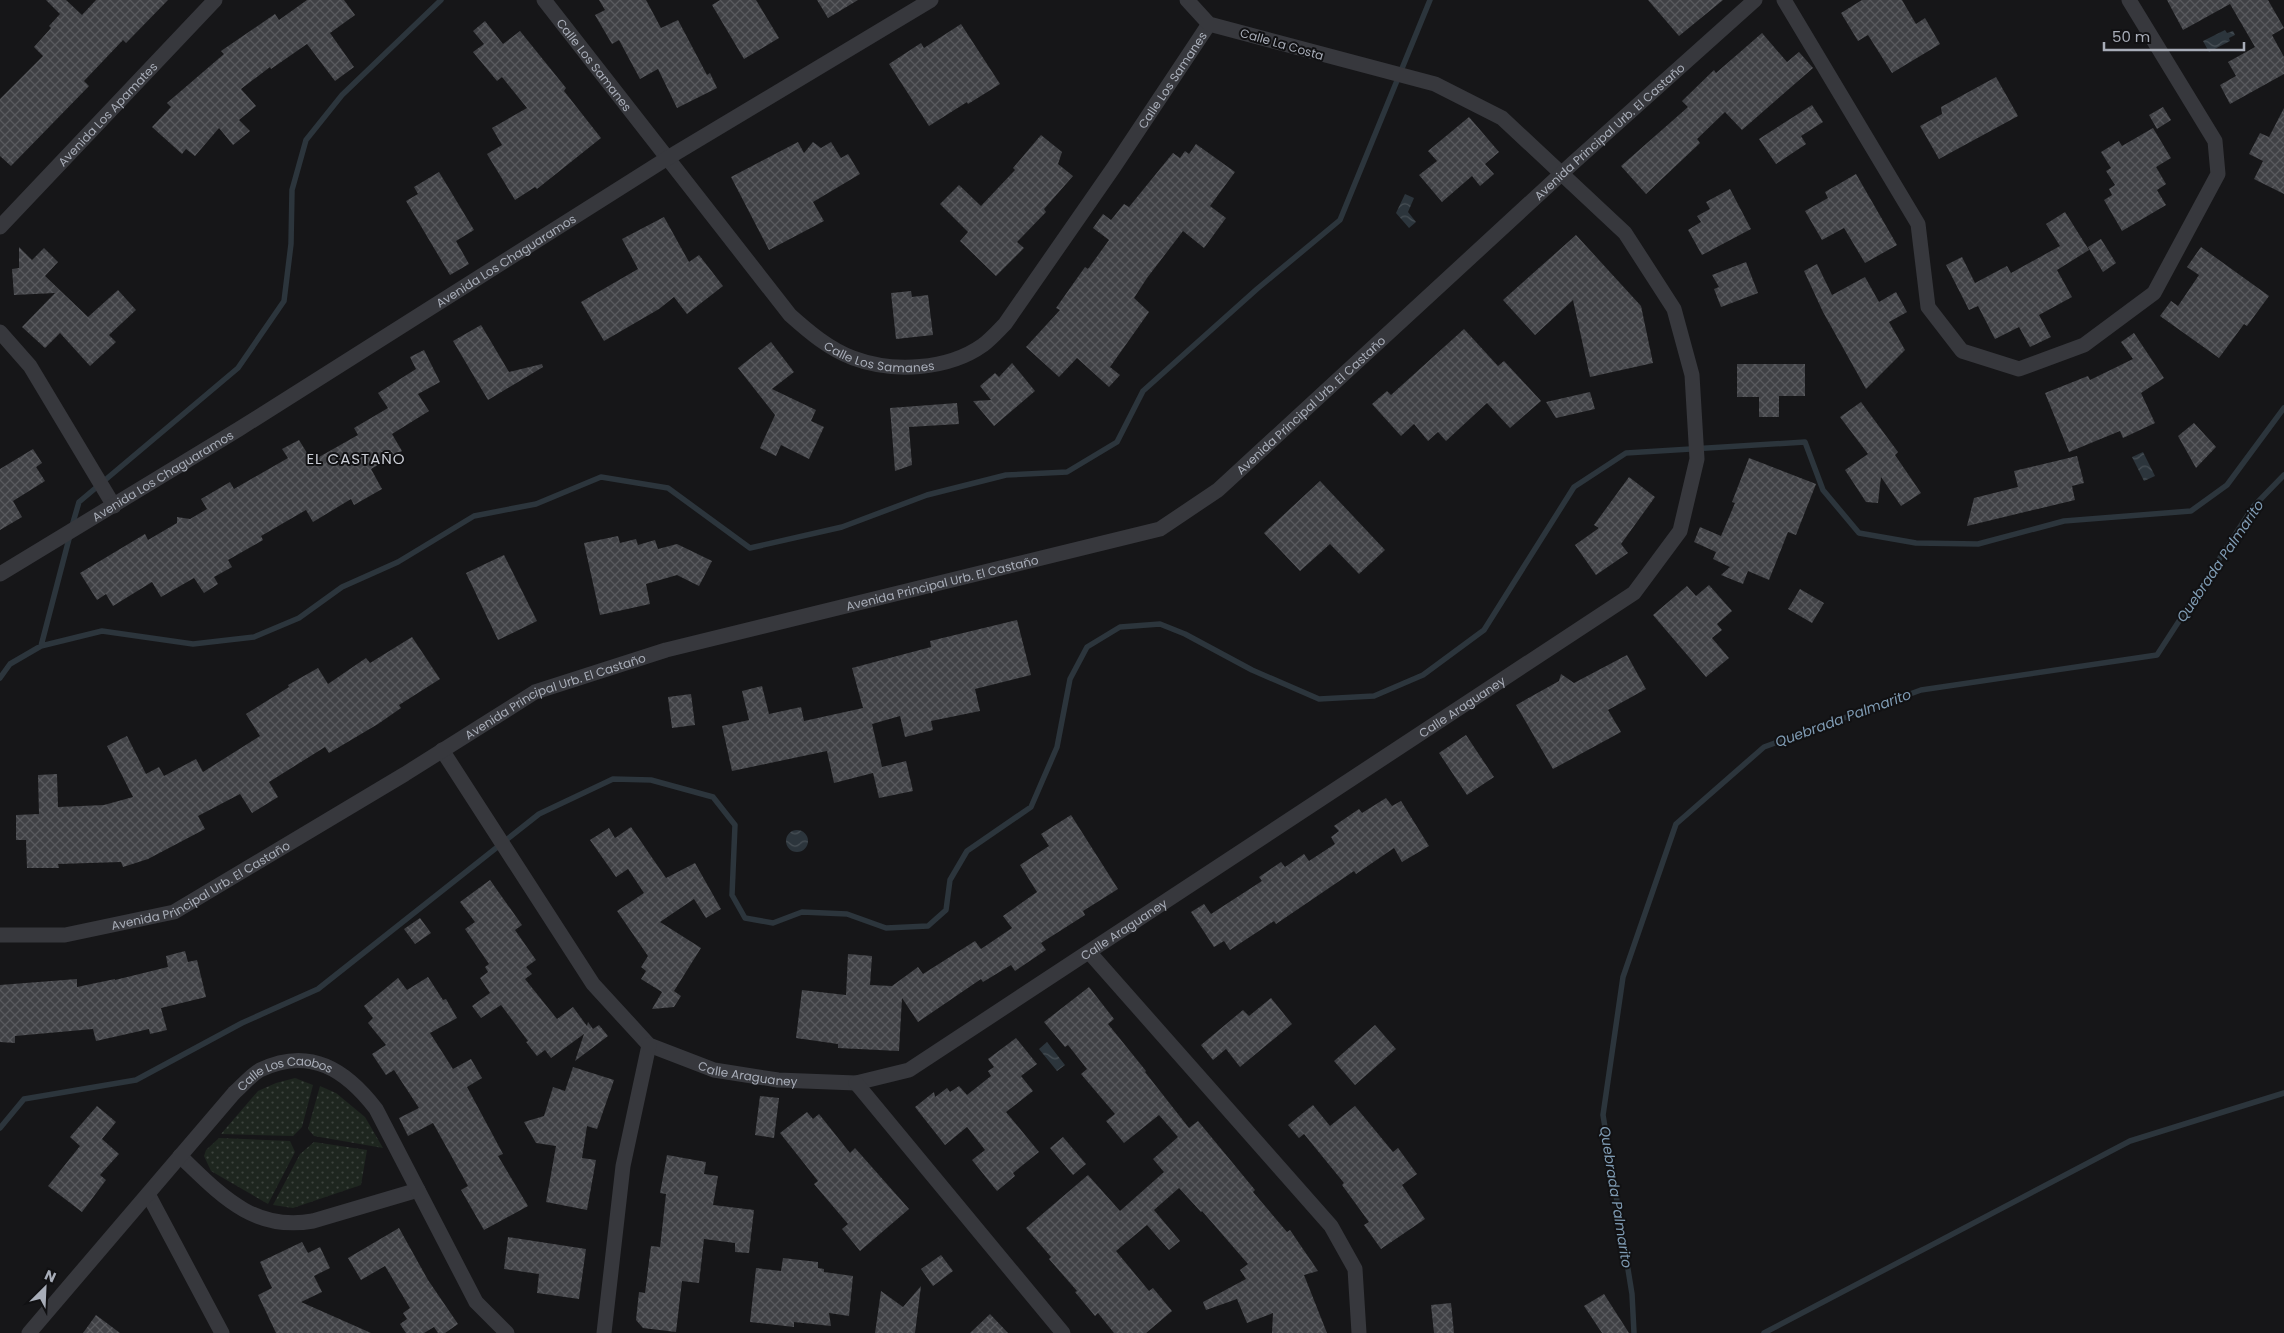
<svg xmlns="http://www.w3.org/2000/svg" width="2284" height="1333" font-family="Poppins,sans-serif">
<style>
.garden{fill:url(#garden-dots)}
.water{fill:url(#water-waves)}
.lines{fill:none;stroke-linecap:round;stroke-linejoin:round}
.stream{stroke:#2c353c;stroke-width:5.5}
.building{fill:url(#building-cross-hatch)}
.minor{stroke:#37383d;stroke-width:15}
.labels{text-anchor:middle;dominant-baseline:central;stroke-width:4;stroke-linejoin:round;paint-order:stroke}
.street-label{font-size:12px;fill:#a8adb8;stroke:#111113}
.water-label{font-size:14px;font-style:italic;fill:#7f9bb3;stroke:#111113}
.quarter-label{font-size:15px;letter-spacing:1px;fill:#c9ccd4;stroke:#111113}
</style>
<defs>
<pattern id="garden-dots" width="8" height="8" patternUnits="userSpaceOnUse" patternTransform="scale(1.25)"><rect width="8" height="8" fill="#1e261f"/><path d="M2 2h.1M6 6h.1" fill="none" stroke="#3c433d" stroke-width="1.8" stroke-linecap="round"/></pattern>
<pattern id="water-waves" width="16" height="10" patternUnits="userSpaceOnUse" patternTransform="scale(1.25)"><rect width="16" height="10" fill="#2c353c"/><path d="M0 5q4-4 8 0t8 0" fill="none" stroke="#485056"/></pattern>
<pattern id="building-cross-hatch" width="8" height="8" patternUnits="userSpaceOnUse" patternTransform="scale(1.25)"><rect width="8" height="8" fill="#404145"/><path d="M0 0l8 8M0 8l8-8" fill="none" stroke="#595a5e"/></pattern>
</defs>
<rect width="100%" height="100%" fill="#161618"/>
<path class="garden" d="M295,1078L313,1085L302,1127L293,1136L221,1134L258,1091L276,1083Z
M320,1086L336,1093L365,1117L383,1148L314,1136L308,1129Z
M219,1138L290,1141L295,1152L268,1204L211,1171L204,1156L206,1150Z
M314,1142L367,1150L361,1185L293,1208L273,1205L300,1154Z"/>
<path class="water" d="M2225,30L2227,33L2233,31L2235,35L2229,38L2230,41L2209,52L2203,41Z
M1405,194L1414,198L1408,212L1416,222L1409,228L1396,213Z
M2143,452L2155,476L2144,481L2132,457Z
M786 841a11 11 0 1 1 22 0a11 11 0 1 1-22 0Z
M1047,1042L1065,1065L1057,1071L1039,1049Z"/>
<g class="lines">
<path class="stream" d="M72,526L79,502L238,368L284,301L291,244L292,190L306,140L342,95L441,0
M41,646L70,535
M0,678L10,664L41,646L102,631L193,644L254,637L299,618L342,587L398,562L474,516L536,504L601,477L668,488L750,548L842,527L927,495L1006,475L1067,472L1117,442L1143,391L1257,289L1340,220L1430,0
M0,1128L24,1099L136,1080L242,1023L318,989L539,814L613,779L651,780L713,797L735,825L732,895L745,918L773,923L802,912L847,914L886,928L928,926L946,910L950,880L967,851L1031,807L1057,747L1070,679L1087,647L1120,627L1160,624L1185,634L1252,670L1319,699L1374,696L1423,675L1484,630L1574,487L1626,453L1805,442L1823,490L1859,533L1916,543L1978,544L2064,521L2191,511L2227,485L2284,408
M1634,1333L1632,1294L1603,1115L1623,977L1676,824L1764,747L1921,690L2157,655L2253,507L2284,475
M1764,1333L2130,1141L2284,1093"/>
</g>
<path class="building" d="M46,0H66L82,15L96,0H168L126,43L123,40L84,81L89,86L11,166L0,156V99L43,56L34,47L51,28L49,26L60,14Z
M307,0H344L355,15L330,33L354,67L335,81L307,44L271,69L270,67L241,89L256,106L239,120L250,131L233,145L219,128L195,156L186,149L182,154L152,127L171,107L167,103L224,54L221,51L275,14L279,20Z
M599,0H646L661,28L678,20L707,75L710,73L717,88L677,108L658,69L640,79L619,40L612,44L595,15L605,10Z
M720,0H756L779,38L744,59L712,5Z
M817,0H858L828,18Z
M1648,0H1723L1679,36Z
M1862,0H1902L1916,24L1925,18L1940,44L1892,73L1868,35L1858,41L1841,13Z
M2167,0H2268L2284,28L2272,35L2284,57V74L2230,104L2220,85L2236,76L2228,62L2255,47L2230,4L2183,30Z
M485,21L503,44L520,31L566,88L564,91L601,138L537,189L535,187L515,200L487,154L502,145L492,128L527,108L502,77L497,81L473,52L484,44L473,31Z
M961,24L1000,84L968,104L967,102L929,126L889,64L921,43L924,48Z
M1762,33L1787,62L1799,52L1813,68L1742,130L1725,112L1697,139L1700,143L1646,194L1621,166L1688,107L1682,101L1714,70L1716,73Z
M1996,77L2018,116L1939,159L1920,126L1942,114L1941,107Z
M1812,105L1823,122L1801,136L1806,144L1776,164L1759,139Z
M2163,107L2171,120L2157,129L2149,115Z
M2284,108V194L2254,179L2263,161L2249,154L2260,133L2269,137Z
M1469,117L1499,152L1485,164L1494,174L1480,186L1472,176L1442,202L1419,175L1437,161L1428,151Z
M2153,128L2171,158L2156,167L2166,184L2157,190L2166,205L2122,231L2104,200L2112,195L2109,189L2115,185L2106,171L2111,168L2101,152L2119,141L2122,146Z
M1041,135L1062,152L1058,164L1073,176L1044,209L1046,212L1017,242L1024,248L996,276L960,241L968,232L940,204L959,185L981,206L1015,170L1013,168Z
M798,142L804,153L813,142L821,148L831,142L841,158L848,154L860,174L813,202L824,221L769,250L731,177Z
M1196,144L1235,172L1210,206L1226,218L1204,248L1183,231L1147,278L1134,298L1149,312L1110,367L1120,375L1109,387L1077,358L1059,377L1026,347L1060,310L1056,308L1085,267L1088,269L1109,240L1093,228L1103,214L1111,220L1124,204L1129,207L1173,153L1180,158L1185,151L1189,154Z
M439,172L474,230L456,241L469,264L450,275L406,201L418,194L414,187Z
M1856,174L1897,245L1865,263L1844,228L1822,240L1805,211L1828,198L1825,192Z
M1730,189L1751,229L1702,255L1688,230L1701,222L1697,216L1710,209L1706,202Z
M2065,212L2089,250L2057,270L2072,297L2039,315L2051,337L2030,347L2019,327L1995,339L1978,306L1969,310L1946,265L1962,257L1975,283L2007,266L2011,273L2060,246L2046,224Z
M664,217L689,262L699,255L723,286L687,314L674,297L659,309L604,341L581,302L638,269L622,239Z
M1576,235L1641,306L1653,363L1590,377L1573,300L1535,335L1503,300Z
M2101,239L2116,263L2103,272L2088,247Z
M19,247L32,260L44,248L58,262L45,276L88,317L118,290L136,310L109,335L116,342L90,366L60,333L45,348L22,327L55,293L14,295L12,269L19,268Z
M2201,247L2269,296L2247,326L2244,324L2219,358L2160,316L2171,301L2178,306L2199,275L2187,267Z
M1746,262L1758,293L1721,307L1714,289L1719,287L1712,275Z
M1817,264L1832,295L1865,277L1879,302L1896,292L1907,312L1889,322L1905,350L1866,389L1823,312L1804,271Z
M911,291L912,297L928,295L933,335L896,339L891,293Z
M481,325L509,372L542,364L543,367L488,400L453,341Z
M1464,329L1498,366L1504,361L1541,401L1510,428L1487,403L1446,441L1438,432L1428,441L1414,424L1401,436L1372,404L1387,391L1391,395Z
M2134,333L2164,378L2141,393L2155,423L2123,438L2120,431L2069,452L2045,393L2088,376L2090,380L2133,359L2121,342Z
M771,342L794,372L772,389L816,410L811,421L824,427L809,459L781,445L776,456L760,448L775,415L738,368Z
M424,350L440,382L418,394L429,411L392,434L402,451L371,469L382,489L354,505L351,499L313,522L306,510L261,536L263,540L228,560L232,567L214,577L218,584L204,593L194,578L161,597L152,582L113,606L106,594L97,600L80,573L145,534L148,540L177,523V517L190,519L207,509L201,499L230,482L234,489L288,458L282,449L299,440L312,461L358,435L354,428L388,408L378,393L416,369L410,357Z
M1012,363L1035,391L994,426L973,401L991,400L980,386L995,373L999,377Z
M1737,364H1805V396H1779V417H1759V397H1737Z
M1590,392L1595,409L1556,418L1546,402Z
M1861,402L1898,452L1895,455L1921,493L1901,506L1881,477L1878,503L1866,502L1845,470L1868,454L1840,417Z
M957,403L959,424L909,427L912,465L895,471L890,408Z
M2194,423L2216,447L2196,468L2178,436Z
M33,449L42,463L36,467L45,481L13,501L22,517L0,530V469Z
M2077,456L2084,483L2072,486L2075,500L1967,526L1974,498L2018,487L2014,471Z
M1749,458L1816,484L1796,535L1788,532L1769,580L1748,571L1743,584L1721,575L1730,567L1713,559L1716,552L1694,542L1700,527L1721,536L1735,503L1732,502Z
M1629,477L1655,497L1621,544L1628,553L1596,575L1575,545L1599,528L1594,525Z
M1320,481L1385,550L1359,574L1330,544L1300,571L1264,533Z
M618,536L620,543L636,539L638,545L655,540L658,549L677,544L712,561L699,586L677,575L646,584L650,604L600,615L584,543Z
M504,555L537,621L498,640L466,573Z
M1709,585L1732,611L1717,624L1722,630L1712,638L1729,658L1706,677L1653,615L1687,586L1696,596Z
M1800,589L1824,603L1812,623L1788,609Z
M1017,620L1031,675L975,689L980,711L931,721L933,730L905,737L900,716L872,724L882,767L906,761L913,791L879,798L873,773L834,783L827,751L732,771L722,726L749,720L742,691L762,686L769,714L801,707L804,721L863,708L852,668L931,647L930,641Z
M412,637L440,679L399,705L401,708L378,724L329,753L325,747L269,782L278,797L252,813L240,794L198,816L205,829L148,859L123,867L121,862L58,864L59,868H27L26,840H16V815L39,814L38,775L57,774L58,807L104,805L133,797L107,746L127,736L146,774L159,767L164,776L196,759L203,772L260,736L246,714L289,687L288,685L318,668L328,684L366,658L370,663Z
M1627,655L1646,689L1608,710L1621,732L1553,769L1516,705L1559,681L1561,674L1574,683Z
M691,694L695,725L672,728L668,697Z
M1466,735L1494,777L1467,795L1439,753Z
M1386,798L1392,806L1401,801L1429,846L1402,862L1394,848L1356,874L1354,871L1276,924L1274,921L1230,950L1224,941L1214,947L1191,912L1204,904L1211,914L1262,881L1259,877L1281,862L1285,867L1304,854L1309,861L1335,844L1331,837L1339,831L1334,826L1359,809L1362,813Z
M1071,815L1118,889L1083,911L1085,915L1041,943L1046,950L1015,971L1011,965L983,982L981,979L918,1022L902,998L899,1051L838,1048V1044L796,1038L802,990L846,995L848,954L872,956L870,985L892,986L918,967L923,974L975,941L981,949L1012,928L1003,916L1037,892L1020,865L1049,846L1041,834Z
M631,827L666,878L695,863L721,909L706,918L694,899L660,922L701,948L674,991L681,996L674,1007L652,1009L662,992L641,979L646,971L641,967L648,956L617,911L644,893L628,869L616,877L590,840L609,828L615,838Z
M490,880L522,925L515,930L536,960L526,967L532,974L525,979L557,1019L573,1007L587,1026L588,1022L593,1029L599,1025L608,1036L575,1061L584,1034L551,1058L545,1050L537,1056L526,1042L528,1041L501,1005L481,1018L472,1006L490,993L480,978L488,972L485,967L489,964L465,929L475,922L460,902Z
M420,918L431,933L415,944L404,929Z
M185,951L188,962L197,960L206,997L161,1008L167,1030L150,1034L149,1029L96,1041L93,1029L15,1036V1043L0,1042V985L77,979V987L115,979V980L168,967L166,956Z
M428,977L443,1000L446,999L457,1018L430,1033L453,1069L471,1059L482,1078L467,1087L503,1154L498,1156L528,1206L484,1230L461,1190L468,1186L433,1123L408,1136L399,1118L419,1108L394,1070L386,1075L372,1054L386,1045L368,1023L373,1018L364,1006L398,978L407,990Z
M1089,987L1114,1019L1108,1024L1146,1071L1145,1072L1189,1128L1198,1121L1255,1190L1253,1192L1287,1232L1290,1230L1318,1271L1304,1275L1327,1333H1272L1273,1313L1247,1323L1237,1299L1206,1310L1203,1302L1246,1279L1240,1270L1248,1264L1202,1211L1201,1212L1179,1188L1154,1210L1180,1241L1169,1250L1147,1225L1116,1251L1149,1291L1153,1288L1172,1311L1146,1333H1114L1098,1313L1095,1316L1075,1292L1077,1291L1049,1259L1051,1257L1026,1228L1088,1175L1120,1211L1164,1172L1153,1159L1178,1137L1159,1115L1124,1143L1106,1121L1115,1114L1081,1074L1087,1069L1068,1045L1065,1047L1044,1022Z
M1271,998L1292,1024L1240,1067L1226,1049L1213,1060L1201,1045L1243,1010L1249,1016Z
M1375,1025L1396,1049L1355,1085L1334,1061Z
M1016,1038L1037,1064L1021,1076L1033,1091L1006,1112L1039,1152L1013,1173L1015,1176L997,1191L972,1160L985,1150L967,1127L945,1145L915,1107L934,1092L935,1097L947,1088L950,1092L959,1086L967,1095L991,1076L988,1071L994,1067L988,1059Z
M573,1067L614,1080L597,1129L587,1126L582,1158L596,1160L587,1210L546,1202L556,1146L536,1143L524,1122L544,1116L553,1087L565,1091Z
M760,1096L779,1098L774,1138L755,1135Z
M1313,1105L1330,1126L1355,1106L1393,1152L1398,1148L1417,1174L1402,1185L1425,1219L1381,1249L1364,1225L1369,1222L1342,1185L1344,1183L1304,1134L1299,1138L1288,1125Z
M97,1106L116,1122L102,1139L119,1154L100,1175L106,1180L82,1212L48,1186L80,1146L70,1137Z
M807,1112L813,1119L819,1114L850,1153L855,1148L909,1209L860,1251L842,1229L848,1224L814,1184L818,1181L780,1133Z
M1063,1137L1086,1164L1073,1175L1050,1148Z
M667,1155L706,1162L704,1174L718,1176L713,1205L754,1210L749,1253L735,1252V1243L704,1239L699,1283L682,1281L676,1332L643,1328L636,1320L639,1292L645,1293L651,1246L660,1247L666,1194L660,1193Z
M399,1228L428,1280L458,1324L445,1333H438L434,1327L424,1333H406L400,1324L407,1319L403,1313L410,1308L385,1266L361,1280L348,1258Z
M508,1237L586,1249L579,1299L537,1293L539,1274L504,1269Z
M302,1242L308,1253L320,1247L330,1268L314,1276L322,1292L301,1302L371,1333H276L258,1295L272,1288L260,1262Z
M941,1255L953,1271L933,1286L921,1269Z
M783,1258L818,1262V1268L824,1269V1272L853,1276L849,1316L829,1313L831,1326L794,1322V1327L750,1322L756,1268L781,1271Z
M921,1286L915,1333H875L881,1291L903,1307Z
M1604,1294L1629,1333H1602L1584,1306Z
M1451,1303L1454,1333H1434L1431,1305Z
M990,1314L1008,1333H970Z
M96,1315L120,1333H83Z"/>
<g class="lines">
<g class="minor">
<path id="s1" d="M544,0L790,315C809,332 829,349 853,358C893,373 948,370 983,345C991,339 998,331 1005,324L1114,167L1209,24"/>
<path d="M1784,0L1918,224L1928,307L1962,351L2019,369L2084,345L2154,293L2218,174L2215,141L2129,0"/>
<path id="s2" d="M0,227L215,0"/>
<path d="M0,332L30,366L114,506"/>
<path id="s3" d="M0,574L239,429L666,159L931,0"/>
<path id="s4" d="M442,750L593,984L649,1045L714,1070L778,1080L856,1083L909,1070L1634,593L1680,531L1697,459L1692,375L1674,309L1625,233L1502,118L1435,84L1209,24L1187,0"/>
<path id="s5" d="M0,935H65L174,912L405,774L535,692L666,650L1160,529L1218,490L1573,163L1755,0"/>
<path d="M1089,952L1331,1226L1355,1269L1359,1333"/>
<path d="M856,1083L1063,1333"/>
<path d="M180,1156C220,1194 253,1232 313,1221L418,1190"/>
<path d="M148,1194L222,1333"/>
<path id="s6" d="M29,1333L234,1093C242,1086 251,1075 260,1070C310,1046 346,1070 376,1109L476,1302L507,1333"/>
<path d="M604,1333L623,1166L649,1045"/>
</g>
</g>
<g class="labels">
<g class="street-label">
<text transform="translate(1282 44) rotate(16)">Calle La Costa</text>
<text stroke="none"><textPath href="#s1" startOffset="82">Calle Los Samanes</textPath></text>
<text stroke="none"><textPath href="#s1" startOffset="938">Calle Los Samanes</textPath></text>
<text stroke="none"><textPath href="#s2" startOffset="156">Avenida Los Apamates</textPath></text>
<text stroke="none"><textPath href="#s5" startOffset="1846">Avenida Principal Urb. El Castaño</textPath></text>
<text stroke="none"><textPath href="#s3" startOffset="595">Avenida Los Chaguaramos</textPath></text>
<text stroke="none"><textPath href="#s1" startOffset="502">Calle Los Samanes</textPath></text>
<text stroke="none"><textPath href="#s5" startOffset="1441">Avenida Principal Urb. El Castaño</textPath></text>
<text stroke="none"><textPath href="#s3" startOffset="190">Avenida Los Chaguaramos</textPath></text>
<text stroke="none"><textPath href="#s5" startOffset="1021">Avenida Principal Urb. El Castaño</textPath></text>
<text stroke="none"><textPath href="#s5" startOffset="616">Avenida Principal Urb. El Castaño</textPath></text>
<text stroke="none"><textPath href="#s4" startOffset="1290">Calle Araguaney</textPath></text>
<text stroke="none"><textPath href="#s5" startOffset="211">Avenida Principal Urb. El Castaño</textPath></text>
<text stroke="none"><textPath href="#s4" startOffset="885">Calle Araguaney</textPath></text>
<text stroke="none"><textPath href="#s4" startOffset="465">Calle Araguaney</textPath></text>
<text stroke="none"><textPath href="#s6" startOffset="374">Calle Los Caobos</textPath></text>
</g>
<g class="water-label">
<text transform="translate(2220 561) rotate(-56)">Quebrada Palmarito</text>
<text transform="translate(1843 718) rotate(-20)">Quebrada Palmarito</text>
<text transform="translate(1616 1197) rotate(81)">Quebrada Palmarito</text>
</g>
<g class="quarter-label">
<text x="356" y="458">EL CASTAÑO</text>
</g>
</g>
<g transform="translate(45 1288) rotate(24)" stroke="#111113" stroke-width="4" paint-order="stroke">
<path d="M0-4L9 19L0 12L-9 19Z" fill="#a8adb8"/>
<text y="-8" font-size="14" font-weight="bold" text-anchor="middle" fill="#a8adb8">N</text>
</g>
<path d="M2104 42v8h140v-8" fill="none" stroke="#a8adb8" stroke-width="2.5"/>
<text x="2112" y="42" font-size="15" fill="#a8adb8" stroke="#111113" stroke-width="4" paint-order="stroke">50 m</text>
</svg>
